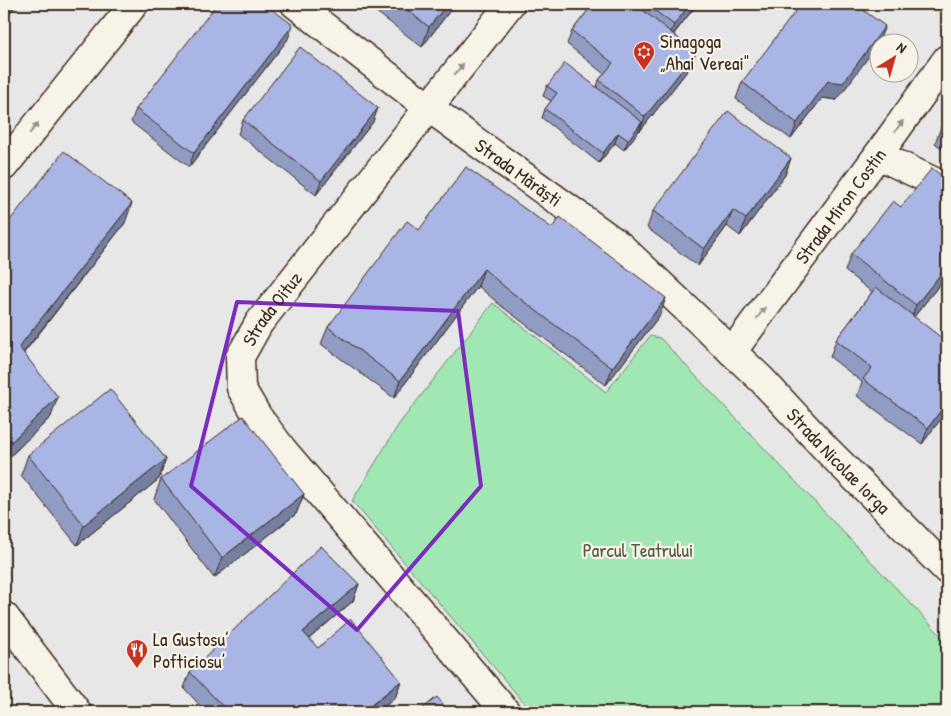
<svg xmlns="http://www.w3.org/2000/svg" width="951" height="716" font-family="'Patrick Hand',sans-serif">
<style>
.green{fill:#a1e7b4;stroke:#6e8869}
.lines{fill:none;stroke-linecap:round;stroke-linejoin:round}
.minor-casing{stroke:#3b2a1e;stroke-width:31}
.secondary-casing{stroke:#3b2a1e;stroke-width:31}
.minor{stroke:#f7f3e8;stroke-width:28}
.secondary{stroke:#f7f3e8;stroke-width:28}
.wall{fill:#919cc5;stroke:#3b2a1e}
.shaded-wall{fill:#767fa0;stroke:#3b2a1e}
.building{fill:#a9b5e5;stroke:#3b2a1e}
.oneway{fill:#998e83}
.marked{fill:none;stroke:#7b2cbf;stroke-width:4;stroke-linejoin:round}
.labels{text-anchor:middle;dominant-baseline:central;stroke-width:4.5;stroke-linejoin:round;paint-order:stroke}
.poi-label{font-size:19px;fill:#3b2a1e;stroke:#f7f3e8;text-anchor:start}
.street-label{font-size:19px;fill:#3b2a1e;stroke:#f7f3e8}
.park-label{font-size:19px;fill:#545944;stroke:#f7f3e8}
</style>
<rect width="100%" height="100%" fill="#e7e7e7"/>
<filter id="ink" filterUnits="userSpaceOnUse"><feTurbulence type="fractalNoise" baseFrequency=".02" numOctaves="2"/><feDisplacementMap in="SourceGraphic" scale="10" xChannelSelector="R" yChannelSelector="G"/><feConvolveMatrix kernelMatrix="1 2 1 2 8 2 1 2 1" color-interpolation-filters="sRGB"/></filter>
<g filter="url(#ink)">
<path class="green" d="M493,303L606,392L650,336L660,338L947,642V712H532L352,501L399,424Z"/>
<g class="lines">
<g class="minor-casing">
<g id="minor">
<path id="s1" d="M295,4L428,107L619,245L762,380L828,451L947,570"/>
<path d="M878,155L947,188"/>
<path id="s2" d="M732,352L878,155L947,59"/>
<path id="s3" d="M506,712L282,449L258,417L241,388L240,357L259,323L510,4"/>
</g>
</g>
<g class="secondary-casing">
<path id="secondary" d="M4,166L134,4
M4,616L77,712"/>
</g>
<use href="#minor" class="minor"/>
<use href="#secondary" class="secondary"/>
</g>
<path class="wall" d="M366,4H455L422,47Z
M593,4H697L674,34L691,66L640,131L639,130L638,132L624,150L615,143L599,163L542,118L545,109L551,101L543,96L547,86L597,87L599,80L604,74L567,44L572,31Z
M890,4H901L897,9Z
M288,39L189,167L131,122L136,109Z
M742,82L837,100L822,98L791,139L736,99Z
M947,119V153L935,143L941,127Z
M243,120L373,122L316,195L238,134Z
M791,158L785,175L740,236L727,226L698,266L647,228L653,211Z
M947,180V275L914,317L947,411L922,444L857,396L862,382L830,357L836,340L872,292L845,271L851,254L901,207Z
M125,223L24,353L51,417L4,462V228Z
M419,230L660,315L606,385L500,305L478,286L394,398L321,344L328,327Z
M28,455L166,459L159,479L77,545L21,475Z
M161,479L304,494L296,514L214,578L154,499Z
M359,584L353,601L309,639L318,648L401,681L395,698L378,712H206L184,688L190,672Z"/>
<path class="shaded-wall" d="M8,4H17L4,20V9Z
M447,4H455L422,47L429,27Z
M690,4H697L668,41L674,25Z
M293,25L288,39L189,167L194,153Z
M885,26L878,44L837,100L822,98L791,139L797,123L828,81Z
M696,52L691,66L640,131L645,117Z
M378,108L373,122L316,195L321,181Z
M642,122L638,132L624,150L628,140Z
M618,133L615,143L599,163L603,153Z
M791,158L785,175L740,236L746,219Z
M132,203L125,223L12,367L19,347Z
M733,210L727,226L698,266L704,249Z
M947,266V275L910,322L916,305Z
M484,269L478,286L394,398L400,381Z
M666,298L660,315L606,385L612,368Z
M58,397L51,417L4,462L11,442Z
M947,402V411L922,444L928,428Z
M166,459L159,479L77,545L84,525Z
M304,494L296,514L214,578L222,558Z
M359,584L353,601L297,649L303,632Z
M401,681L395,698L378,712H364Z"/>
<path class="building" d="M4,4H8L4,9Z
M217,4H265L293,25L194,153L136,109Z
M399,4H447L429,27Z
M593,4H635L696,52L645,117L599,80L613,63L572,31Z
M646,4H690L674,25Z
M801,4H855L885,26L843,83L828,81L797,123L742,82Z
M300,47L378,108L321,181L243,120Z
M565,63L642,122L628,140L618,133L603,153L545,109L557,93L547,86Z
M728,111L791,158L746,219L733,210L704,249L653,211Z
M947,119V132L941,127Z
M64,151L132,203L19,347L58,397L11,442L4,433V228Z
M466,167L552,228L560,217L666,298L612,368L506,288L484,269L400,381L328,327L407,221L419,230Z
M932,168L947,180V266L916,305L851,254L893,201L901,207Z
M876,287L947,342V402L928,428L863,379L872,368L836,340Z
M110,389L166,459L84,525L28,455Z
M243,416L304,494L222,558L161,479Z
M321,546L359,584L303,632L318,648L351,619L401,681L364,711L365,712H228L190,672Z
M437,697L449,712H418Z"/>
<defs><path id="oneway-solid" d="M-6-.8H1V-3.2L6.5 0L1 3.2V.8H-6Z" transform="scale(1.25)"/></defs>
<g class="oneway">
<use href="#oneway-solid" transform="translate(459 69) rotate(-51)"/>
<use href="#oneway-solid" transform="translate(899 126) rotate(-54)"/>
<use href="#oneway-solid" transform="translate(34 128) rotate(-51)"/>
<use href="#oneway-solid" transform="translate(761 313) rotate(-53)"/>
</g>
</g>
<path class="marked" d="M237,302L458,311L481,486L357,630L191,486Z"/>
<defs>
<g id="synagogue-pin" transform="scale(1.125)"><path d="M0 17L-7.5 6A9.5 9.5 0 1 1 7.5 6Z" fill="#c8321e" stroke="#f7f3e8"/><path d="M0-6.5L5.6 3.2H-5.6ZM0 6.5L5.6-3.2H-5.6Z" fill="#fff"/></g>
<g id="restaurant-pin" transform="scale(1.125)"><path d="M0 17L-7.5 6A9.5 9.5 0 1 1 7.5 6Z" fill="#c8321e" stroke="#f7f3e8"/><path d="M-5-6h1v4h1v-4h1v4h1v-4h1v5L-1.5 .5V6h-2V.5L-5-1ZM5-6V6H3V1.5H1.5Q1.5-4 5-6Z" fill="#fff"/></g>
</defs>
<g fill-rule="evenodd">
<use href="#synagogue-pin" x="644" y="52"/>
<use href="#restaurant-pin" x="137" y="650"/>
</g>
<g class="labels">
<g class="poi-label">
<text x="660" y="41">Sinagoga<tspan x="660" dy="22">„Ahai Vereai"</tspan></text>
<text x="153" y="639">La Gustosu’<tspan x="153" dy="22">Pofticiosu’</tspan></text>
</g>
<g class="street-label">
<text stroke="none"><textPath href="#s1" startOffset="280">Strada Mărăști</textPath></text>
<text stroke="none"><textPath href="#s2" startOffset="182">Strada Miron Costin</textPath></text>
<text stroke="none"><textPath href="#s3" startOffset="508">Strada Oituz</textPath></text>
<text stroke="none"><textPath href="#s1" startOffset="712">Strada Nicolae Iorga</textPath></text>
</g>
<g class="park-label">
<text x="638" y="550">Parcul Teatrului</text>
</g>
</g>
<rect width="951" height="716" fill="none" stroke="#f7f3e8" stroke-width="20"/>
<rect x="10" y="10" width="931" height="696" fill="none" stroke="#3b2a1e" stroke-width="2" filter="url(#ink)"/>
<g transform="translate(894 58) rotate(37)"><circle r="24" fill="#f7f3e8" stroke="#aca397"/>
<path d="M0-4L9 19L0 12L-9 19Z" fill="#c8321e"/>
<text y="-8" font-size="14" font-weight="bold" text-anchor="middle" fill="#3b2a1e">N</text>
</g>
</svg>
